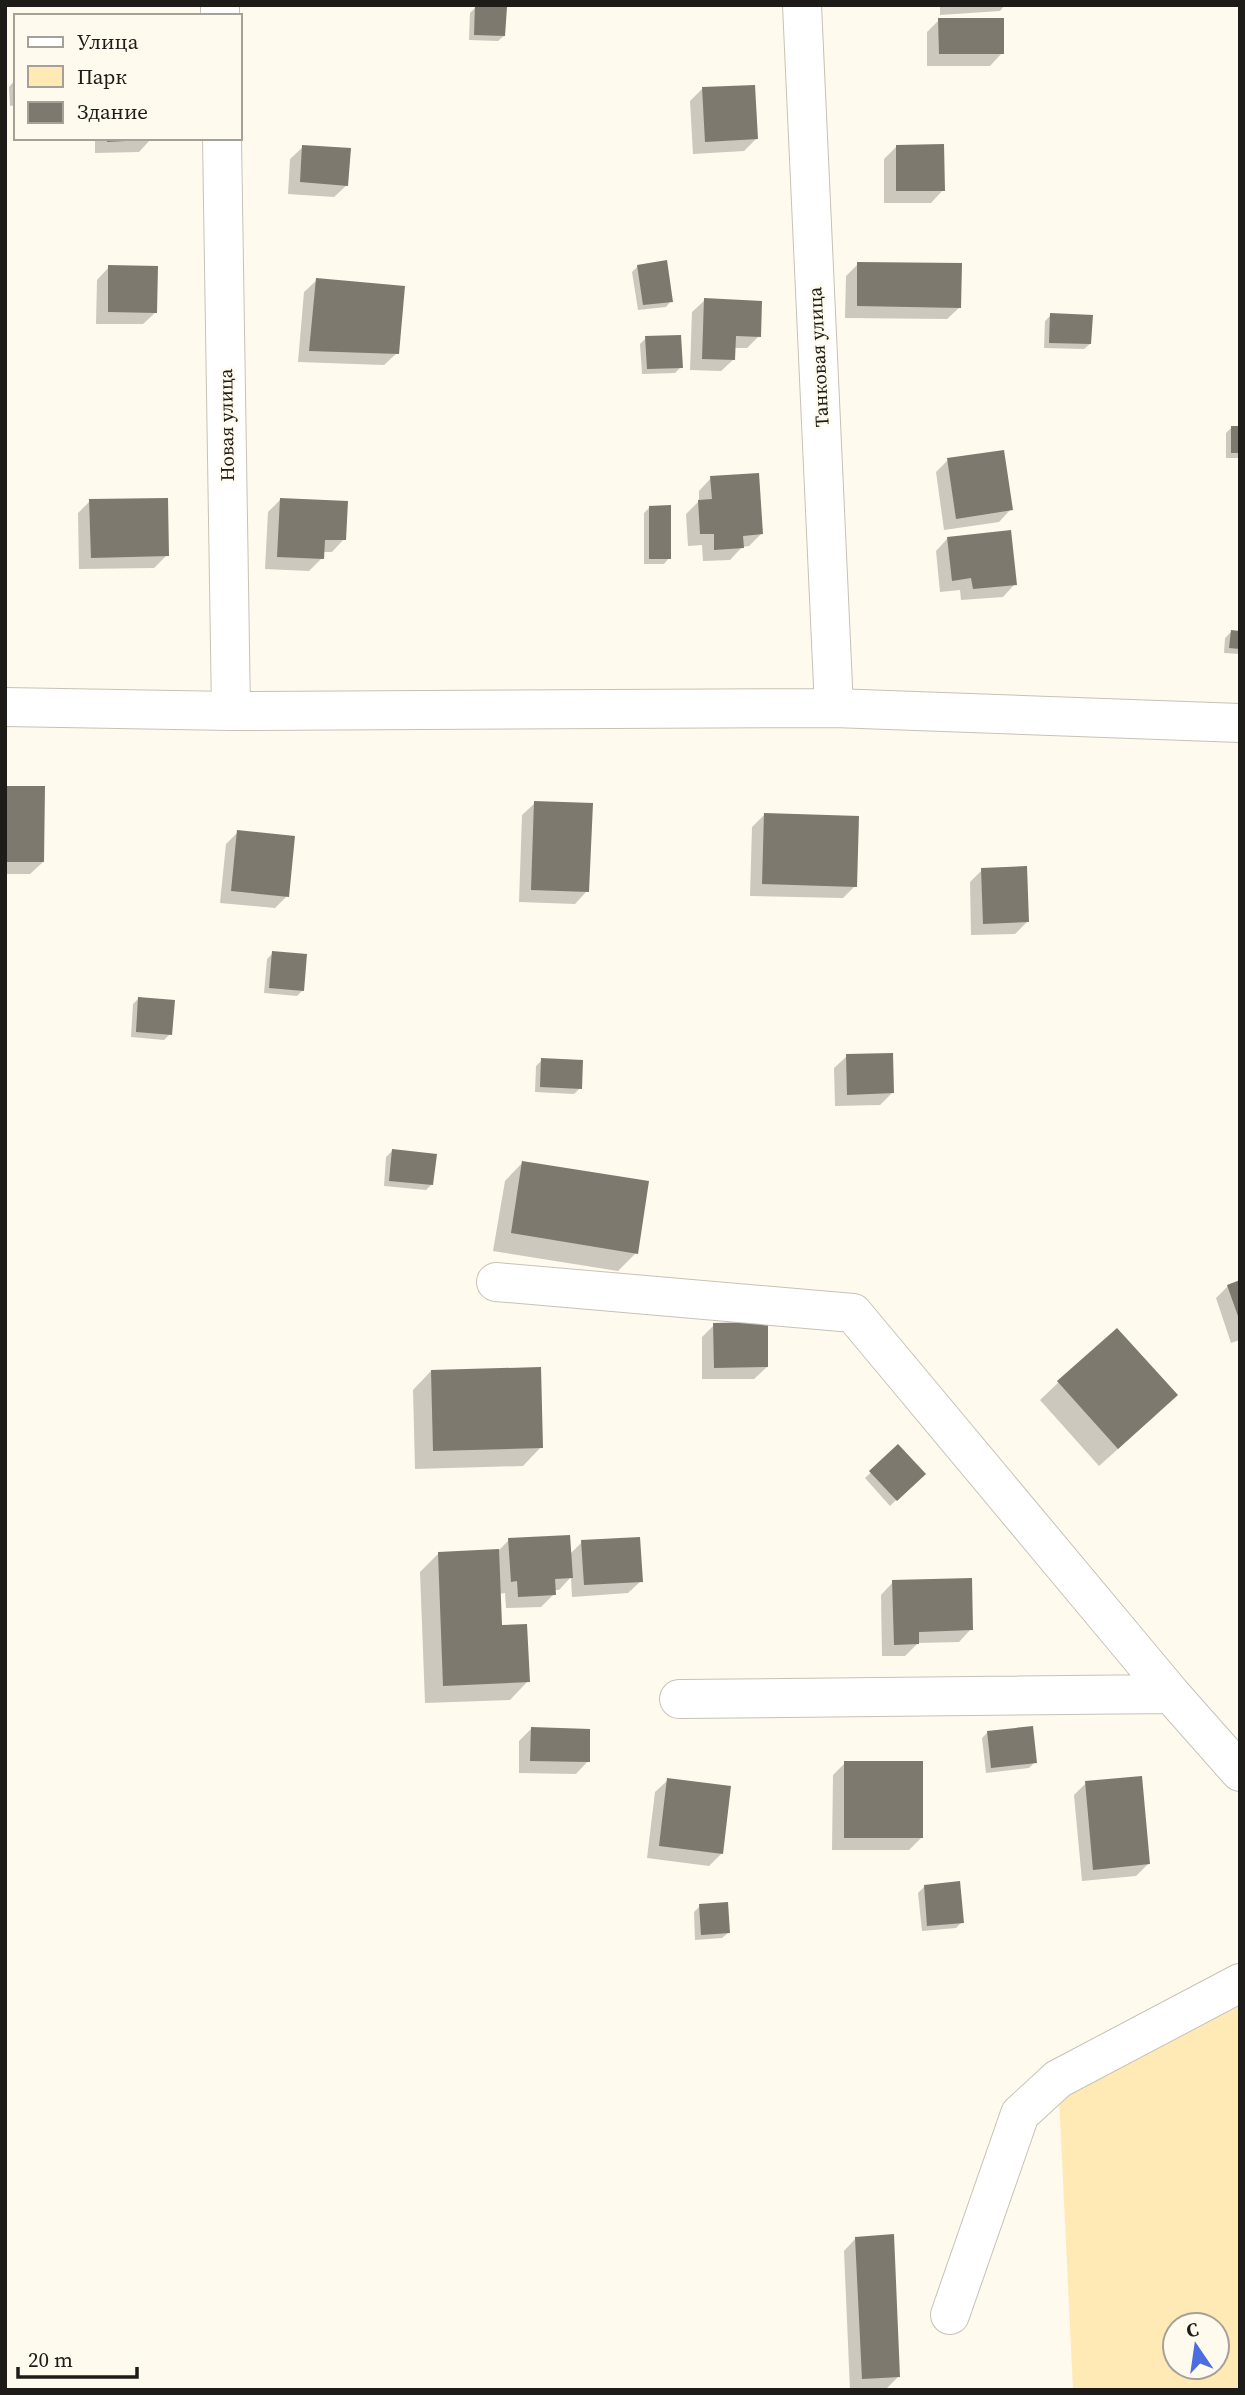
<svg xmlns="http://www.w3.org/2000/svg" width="1245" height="2395" font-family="'Source Serif 4',serif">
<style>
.green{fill:#ffeab6;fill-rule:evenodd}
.shadow{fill:#0003}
.building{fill:#7d796e}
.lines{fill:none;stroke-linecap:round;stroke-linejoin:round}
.minor-casing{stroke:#c7c2b6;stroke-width:40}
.minor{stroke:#fff;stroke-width:38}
.labels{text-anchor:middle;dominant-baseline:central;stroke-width:5;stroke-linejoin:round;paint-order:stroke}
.street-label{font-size:19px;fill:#1e1c18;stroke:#fffaee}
</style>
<rect width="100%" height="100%" fill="#fffaee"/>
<path class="green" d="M1240,2006V2390H1073L1059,2097ZM1175,2325H1217V2367H1175Z"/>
<path class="shadow" d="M940,5H1005L1000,11L940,15Z
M476,7L504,36L498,41L469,40L470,13Z
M939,20L1002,53L990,66H927V32Z
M14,81L16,105L10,106L9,87Z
M702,89L756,139L744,151L693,154L690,101Z
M95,138H151V139L139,152L95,153Z
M303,147L347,185L334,197L288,194L290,159Z
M896,147L943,190L931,203H884V159Z
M858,264L960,307L947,319L845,318L846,276Z
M638,266L671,301L666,307L638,310L632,272Z
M109,267L156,312L143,324H96L97,280Z
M317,280L397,353L384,365L298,362L304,292Z
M705,300L759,336L747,348H734V359L721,371L690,370L692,312Z
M1051,315L1090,344L1084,349L1044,348L1045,321Z
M646,338L681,367L675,373L642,374L640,344Z
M1240,427V458H1226V433L1231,428Z
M948,460L1011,509L999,522L944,530L936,472Z
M711,478L761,534L749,546L742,547L730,560L703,561L702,545L688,546L686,514L699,501V491Z
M280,500L344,539L332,552H322V558L309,571L265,569L268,512Z
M90,501L167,555L154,568L79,569L78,513Z
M650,507L669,558L664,564H644V513Z
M948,538L1015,584L1003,597L961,600L960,590L940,592L936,551Z
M1231,632H1240V654L1224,653L1225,638Z
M5,787L43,862L30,874H5Z
M535,803L587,891L575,904L519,902L522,815Z
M764,815L855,886L843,898L750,896L752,827Z
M238,832L287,896L275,908L220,903L226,844Z
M982,870L1027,922L1015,934L971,935L970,882Z
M273,953L303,990L297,996L264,993L267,959Z
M139,998L170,1034L164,1040L131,1037L133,1004Z
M847,1056L892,1093L880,1105L835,1106L834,1068Z
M542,1060L580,1088L574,1094L535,1092L536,1066Z
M392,1151L432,1184L426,1190L384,1186L386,1157Z
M523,1162L636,1253L618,1271L493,1251L505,1181Z
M1240,1282V1340L1231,1343L1216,1298L1228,1286Z
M714,1325L767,1367L754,1379H702V1337Z
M431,1371L541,1447L523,1466L415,1469L413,1390Z
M1059,1382L1157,1414L1099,1466L1040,1400Z
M898,1447L923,1474L890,1506L865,1478Z
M509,1540L570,1554L582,1542L641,1581L628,1593L572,1597L571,1577L559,1590H554V1594L541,1607L506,1608L505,1593L499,1594L500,1627L528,1681L510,1700L425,1703L420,1572L438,1554L498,1551Z
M893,1582L971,1629L959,1642L918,1643L905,1656H882L881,1595Z
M531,1729L588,1761L576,1774L519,1773V1741Z
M988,1732L1035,1762L1029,1768L986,1773L982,1738Z
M845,1763L921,1838L909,1850H832L833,1775Z
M668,1780L721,1854L709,1866L647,1858L655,1792Z
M1086,1783L1148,1864L1136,1876L1082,1881L1074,1795Z
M924,1887L962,1922L956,1928L922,1931L918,1893Z
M700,1906L728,1933L722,1938L695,1940L694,1912Z
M856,2238L898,2377L886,2389L850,2390L844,2251Z"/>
<path class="building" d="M475,5L507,7L505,36L474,35Z
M938,18H1004V54H939Z
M755,85L758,139L705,142L702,87Z
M107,138H144V140L107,142Z
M944,144L945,191H896V145Z
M302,145L351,148L348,186L300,182Z
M667,260L673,302L643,305L637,265Z
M857,262L962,263L961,308L857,306Z
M108,265L158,266L157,313L108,312Z
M316,278L405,286L399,354L309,351Z
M704,298L762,301L761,337L736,336L735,360L702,359Z
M1050,313L1093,315L1091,344L1049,343Z
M681,335L683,368L647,369L645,336Z
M1231,426H1240V453H1231Z
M1004,450L1013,510L956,519L947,458Z
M759,473L763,534L743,536L744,548L714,550V534H700L698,500L712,499L710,476Z
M168,498L169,556L91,558L89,499Z
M280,498L348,501L346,540H325L324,559L277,557Z
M671,505V559H649V506Z
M1011,530L1017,585L973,589L971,578L952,581L947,537Z
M1231,630L1240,631V649L1229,648Z
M5,786H45L44,862H5Z
M534,801L593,803L589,892L531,890Z
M764,813L859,816L857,887L762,884Z
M237,830L295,836L289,897L231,891Z
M1027,866L1029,922L983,924L981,868Z
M272,951L307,954L304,991L269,988Z
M138,997L175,1000L172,1035L136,1032Z
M893,1053L894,1093L847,1095L846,1054Z
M541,1058L583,1060L582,1089L540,1087Z
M392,1149L437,1154L433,1185L389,1181Z
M522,1161L649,1181L638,1254L511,1233Z
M1240,1280V1319H1239L1227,1285Z
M768,1322V1367L714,1368L713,1323Z
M1117,1328L1178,1395L1118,1449L1057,1381Z
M541,1367L543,1448L433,1451L431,1370Z
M898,1444L926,1474L897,1501L869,1471Z
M570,1535L573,1578L555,1579L556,1595L518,1597L517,1581L511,1582L508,1538Z
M640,1537L643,1582L584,1585L581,1540Z
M499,1549L502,1625L527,1624L530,1682L443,1686L438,1552Z
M972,1578L973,1630L919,1632V1644L894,1645L892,1580Z
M1033,1726L1037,1763L991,1768L987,1731Z
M531,1727L590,1729V1762L530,1761Z
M844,1761H923V1838H844Z
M1142,1776L1150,1864L1093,1870L1085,1781Z
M667,1778L731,1786L723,1854L659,1846Z
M960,1881L964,1923L927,1926L924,1885Z
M728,1902L730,1933L701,1935L699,1904Z
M894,2234L900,2377L862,2379L855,2237Z"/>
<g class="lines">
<g class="minor-casing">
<path id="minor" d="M220,5V16
M802,5L834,708
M222,138L231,711
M5,707L231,711L834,708L1240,723
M496,1282L853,1313L1171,1694L1240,1772
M679,1699L1171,1694
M950,2315L1020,2114L1058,2079L1240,1983"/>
</g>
<use href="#minor" class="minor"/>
</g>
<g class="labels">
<g class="street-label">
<text transform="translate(818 357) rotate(-93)">Танковая улица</text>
<text transform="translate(226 425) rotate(-91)">Новая улица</text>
</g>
</g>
<rect width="1245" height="2395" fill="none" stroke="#1e1c18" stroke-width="14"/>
<rect x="14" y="14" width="228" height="126" fill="#fffaee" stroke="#a5a198" stroke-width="2"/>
<rect x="28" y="37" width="35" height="10" fill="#ffffff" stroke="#a5a198" stroke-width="2"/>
<text x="77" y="49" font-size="21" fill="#1e1c18">Улица</text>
<rect x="28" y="66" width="35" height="21" fill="#ffeab6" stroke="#a5a198" stroke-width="2"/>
<text x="77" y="84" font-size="21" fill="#1e1c18">Парк</text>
<rect x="28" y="102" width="35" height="21" fill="#7d796e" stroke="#a5a198" stroke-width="2"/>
<text x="77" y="119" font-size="21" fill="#1e1c18">Здание</text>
<g transform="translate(1196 2346) rotate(347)"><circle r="33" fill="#fffaee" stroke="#a5a198" stroke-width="2"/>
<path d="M0-5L12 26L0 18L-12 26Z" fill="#4c6de1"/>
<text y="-10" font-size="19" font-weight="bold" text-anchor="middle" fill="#1e1c18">С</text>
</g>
<path d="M18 2367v10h119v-10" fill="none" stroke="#1e1c18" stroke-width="3.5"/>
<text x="28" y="2367" font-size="21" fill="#1e1c18" stroke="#fffaee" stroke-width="5" paint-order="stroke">20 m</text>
</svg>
